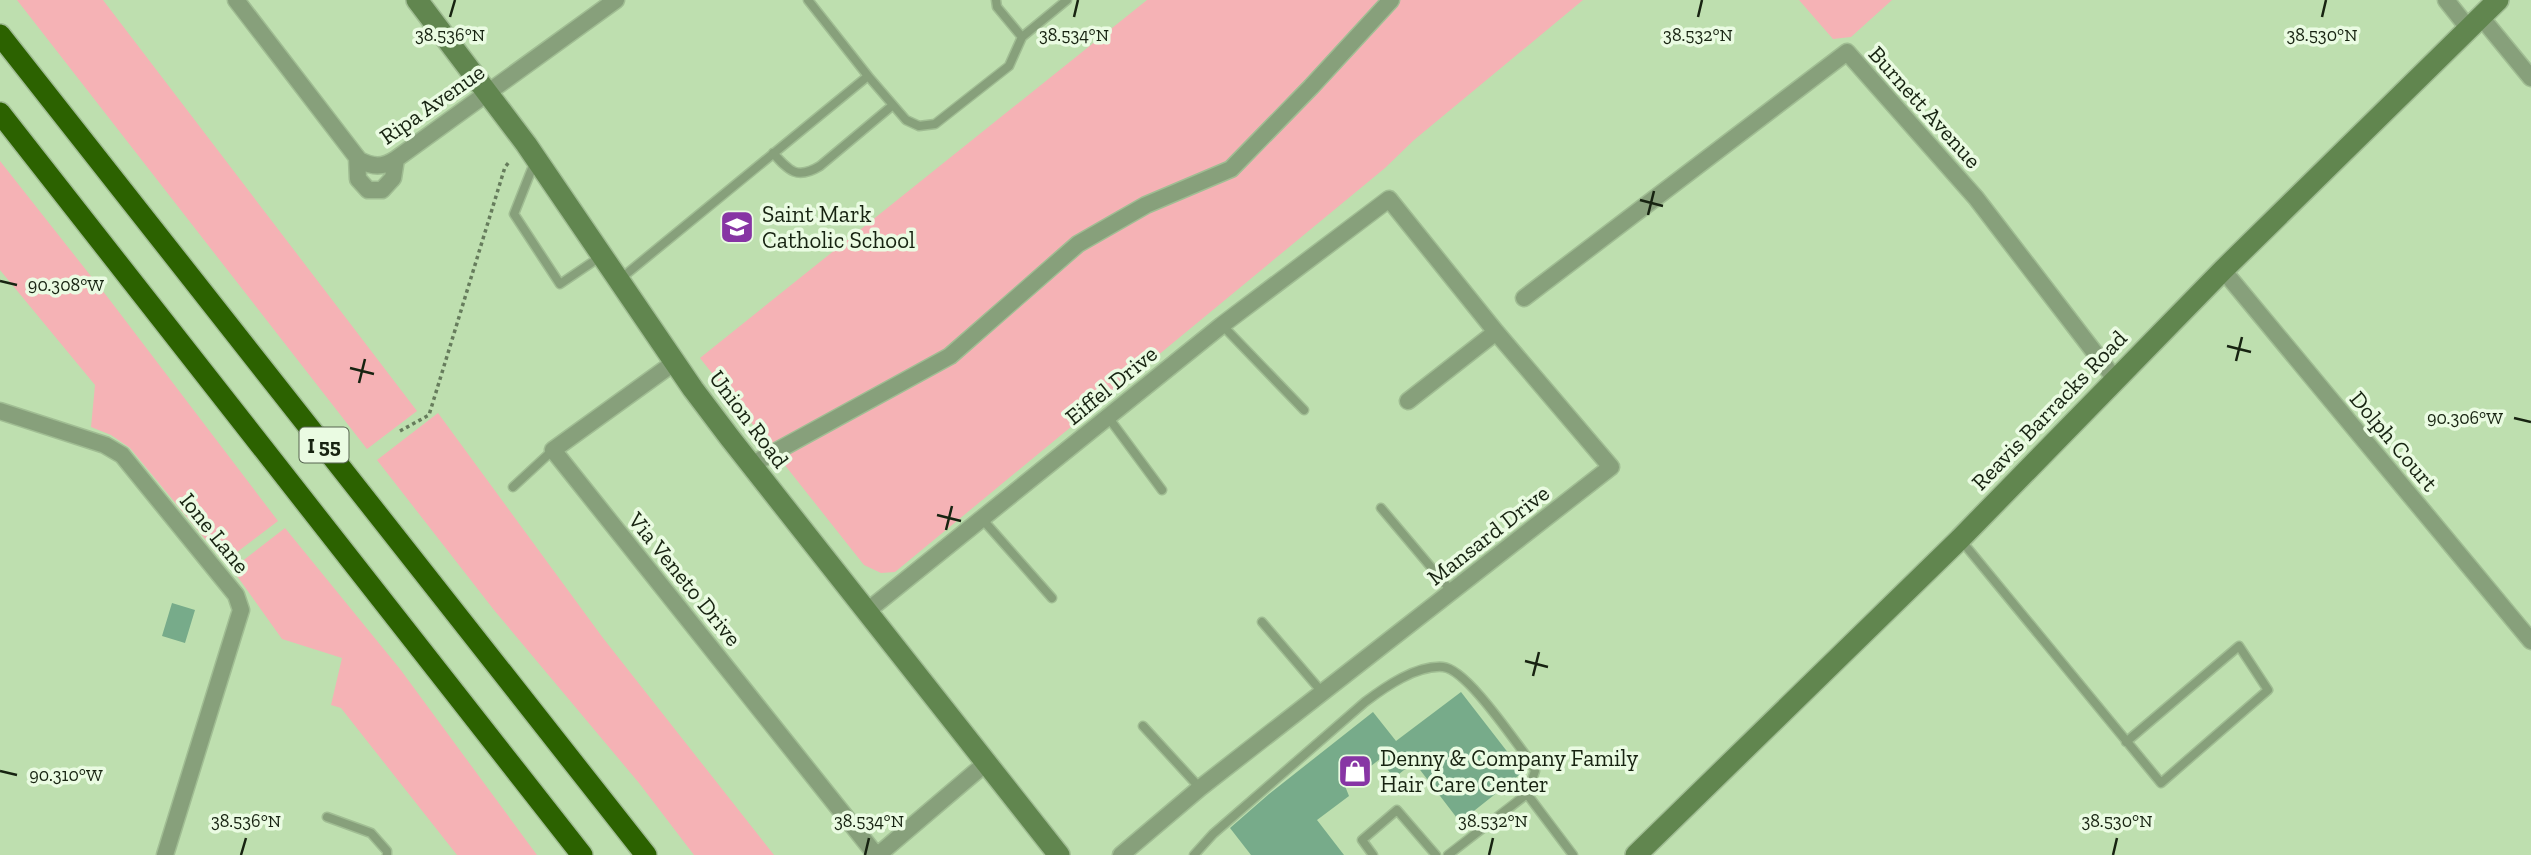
<svg xmlns="http://www.w3.org/2000/svg" width="2531" height="855" font-family="'Zilla Slab',serif">
<style>
.green{fill:#f5b2b5}
.building{fill:#77ab8a}
.lines{fill:none;stroke-linecap:round;stroke-linejoin:round}
.service-casing{stroke:#a0bd93;stroke-width:11}
.minor-casing{stroke:#a0bd93;stroke-width:19}
.secondary-casing{stroke:#a0bd93;stroke-width:24}
.motorway-casing{stroke:#a0bd93;stroke-width:24}
.path{stroke:#667c5c;stroke-width:3.5;stroke-dasharray:3.5 3.5;stroke-linecap:butt}
.service{stroke:#87a07b;stroke-width:8}
.minor{stroke:#87a07b;stroke-width:16}
.secondary{stroke:#61864f;stroke-width:21}
.motorway{stroke:#2c6200;stroke-width:21}
.ticks{fill:none;stroke:#172311;stroke-width:2.5}
.labels{text-anchor:middle;dominant-baseline:central;stroke-width:7;stroke-linejoin:round;paint-order:stroke}
.shield{fill:#eafbe2;stroke:#566450;stroke-width:2}
.shield-label{font-size:21px;font-weight:bold;fill:#172311}
.street-label{font-size:23px;fill:#172311;stroke:#eafbe2}
.poi-label{font-size:23px;fill:#172311;stroke:#eafbe2;text-anchor:start}
.ticks-label{font-size:18px;text-anchor:middle;fill:#172311;stroke:#eafbe2;stroke-width:7;stroke-linejoin:round;paint-order:stroke}
</style>
<rect width="100%" height="100%" fill="#bedfaf"/>
<path class="green" d="M17,0H103L417,411L367,449Z
M1147,0H1583L1414,140L1385,168L895,572L881,573L864,565L700,358Z
M1799,0H1892L1851,37L1833,39Z
M0,161L109,299L278,521L224,562L130,448L111,435L91,427L95,385L0,270Z
M438,413L603,638L774,855H694L639,783L494,610L377,460Z
M285,528L400,669L537,855H457L341,708L331,705L342,658L282,639L232,569Z"/>
<path class="building" d="M172,603L195,610L185,643L162,636Z
M1461,692L1523,772L1460,822L1414,762L1394,778L1380,759L1345,786L1349,796L1317,820L1344,855H1251L1230,828L1269,794L1373,712L1396,741Z"/>
<g class="lines">
<g class="service-casing">
<path id="service" d="M808,0L868,76
M996,0L997,7L1022,37L1067,0
M773,153C789,171 797,180 820,166L893,105
M535,161L514,214L560,284L600,257
M619,280L868,76L906,120L919,126L935,124L1009,66L1022,37
M1222,325L1304,410
M1108,417L1162,490
M513,487L553,450
M1381,508L1452,592
M983,520L1052,598
M1960,539C2027,621 2094,702 2161,783L2268,690L2239,646L2126,742
M1262,622L1322,692
M1143,726L1200,788
M327,817L371,833L387,851V855
M1194,855L1213,834L1365,702C1385,687 1416,665 1443,667C1467,669 1515,742 1531,762L1535,771L1527,794
M1373,855L1362,840L1397,810L1436,855
M1448,855L1527,794L1573,855"/>
</g>
<g class="minor-casing">
<path id="minor" d="M236,0L359,160C373,167 382,168 396,159L616,0
M2446,0L2469,29
M2481,17L2531,78
M357,157L358,179L368,190H382L393,178L396,159
M2223,270L2531,641
M1524,298L1847,52L1976,198L2115,379
M675,362L553,450L876,855
M1408,401L1496,332
M0,411L105,445L122,455L236,595L241,610L165,855
M751,465L950,356L1078,244L1146,205L1231,169L1311,87L1391,0
M866,612L1222,325L1389,199L1496,332L1611,467L1200,788L1121,855
M878,855L986,763"/>
</g>
<g class="secondary-casing">
<path id="secondary" d="M417,0L526,144L693,389L730,438L1059,855
M1636,855L1960,539L2223,270L2498,0"/>
</g>
<g class="motorway-casing">
<path id="motorway" d="M0,35L646,855
M0,113L582,855"/>
</g>
<path class="path" d="M400,431L429,415L505,167L510,161"/>
<use href="#service" class="service"/>
<use href="#minor" class="minor"/>
<use href="#secondary" class="secondary"/>
<use href="#motorway" class="motorway"/>
</g>
<path class="ticks" d="M450,17L455,0M1074,17L1078,0M1698,17L1702,0M2322,17L2326,0M1640,200L1663,206M1648,215L1654,191M0,281L17,285M2227,346L2251,352M2236,361L2242,337M350,368L374,374M359,383L365,359M2514,418L2531,422M937,515L961,521M946,530L952,506M1525,661L1548,667M1533,676L1539,652M0,771L17,775M241,855L246,838M865,855L869,838M1489,855L1493,838M2113,855L2117,838"/>
<defs>
<g id="school-square" transform="scale(1.75)"><rect x="-9" y="-9" width="18" height="18" rx="4" fill="#8735a4" stroke="#eafbe2"/><path d="M0-5L7-2L0 1L-7-2ZM-4 1L0 2.5L4 1V4Q0 6-4 4Z" fill="#fff"/></g>
<g id="shop-square" transform="scale(1.75)"><rect x="-9" y="-9" width="18" height="18" rx="4" fill="#8735a4" stroke="#eafbe2"/><path d="M-5-2.5h2.3a2.7 3.5 0 0 1 5.4 0H5L5.5 6h-11ZM-1.5-2.5h3a1.5 2.3 0 0 0-3 0Z" fill="#fff"/></g>
</defs>
<g fill-rule="evenodd">
<use href="#school-square" x="737" y="227"/>
<use href="#shop-square" x="1355" y="771"/>
</g>
<g class="labels">
<rect class="shield" x="299.5" y="427.5" width="49" height="35" rx="5"/>
<g class="shield-label">
<text x="324" y="445">I 55</text>
</g>
<g class="street-label">
<text transform="translate(432 104) rotate(-35)">Ripa Avenue</text>
<text transform="translate(1925 107) rotate(48)">Burnett Avenue</text>
<text transform="translate(1111 385) rotate(-39)">Eiffel Drive</text>
<text transform="translate(2049 410) rotate(-46)">Reavis Barracks Road</text>
<text transform="translate(749 419) rotate(53)">Union Road</text>
<text transform="translate(2394 441) rotate(50)">Dolph Court</text>
<text transform="translate(215 533) rotate(51)">Ione Lane</text>
<text transform="translate(1488 535) rotate(-38)">Mansard Drive</text>
<text transform="translate(685 579) rotate(51)">Via Veneto Drive</text>
</g>
<g class="poi-label">
<text x="762" y="214">Saint Mark<tspan x="762" dy="26">Catholic School</tspan></text>
<text x="1380" y="758">Denny &amp; Company Family<tspan x="1380" dy="26">Hair Care Center</tspan></text>
</g>
</g>
<g class="ticks-label">
<text x="450" y="41">38.536°N</text>
<text x="1074" y="41">38.534°N</text>
<text x="1698" y="41">38.532°N</text>
<text x="2322" y="41">38.530°N</text>
<text x="66" y="291">90.308°W</text>
<text x="2465" y="424">90.306°W</text>
<text x="66" y="781">90.310°W</text>
<text x="246" y="827">38.536°N</text>
<text x="869" y="827">38.534°N</text>
<text x="1493" y="827">38.532°N</text>
<text x="2117" y="827">38.530°N</text>
</g>
</svg>
